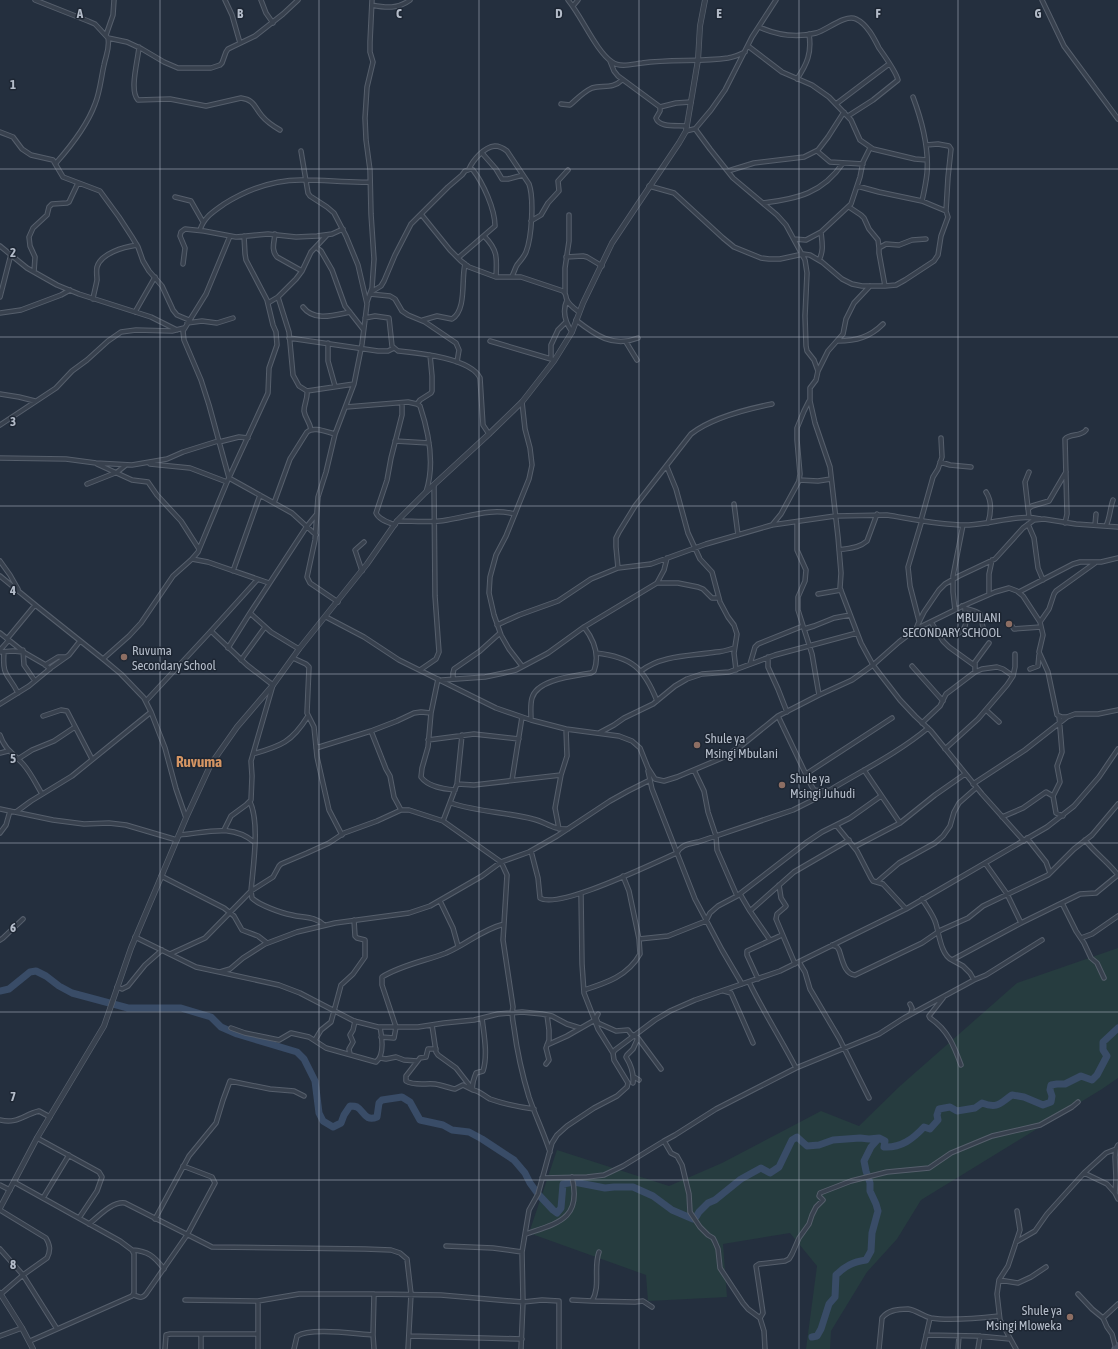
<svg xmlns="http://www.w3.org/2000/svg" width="1118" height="1349" font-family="'Asap Condensed',sans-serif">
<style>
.green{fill:#263c3f}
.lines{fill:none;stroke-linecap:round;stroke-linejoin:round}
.river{stroke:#394c67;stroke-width:7}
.minor-casing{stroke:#565f6c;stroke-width:5.5}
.tertiary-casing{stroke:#565f6c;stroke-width:6}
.secondary-casing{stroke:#565f6c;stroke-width:7}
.minor{stroke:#38414e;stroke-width:3.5}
.tertiary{stroke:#38414e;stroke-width:4.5}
.secondary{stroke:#465061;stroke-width:5}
.grid{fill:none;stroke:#b4bcc9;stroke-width:1;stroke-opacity:0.55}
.education-dot{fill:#8d6e63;stroke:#1d2633;stroke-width:1.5}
.labels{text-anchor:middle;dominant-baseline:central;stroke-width:3;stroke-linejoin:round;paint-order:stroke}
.poi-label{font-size:13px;fill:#b4bcc9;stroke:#1d2633;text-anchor:start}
.quarter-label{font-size:15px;font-weight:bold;fill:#d59563;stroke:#1d2633}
.grid-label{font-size:13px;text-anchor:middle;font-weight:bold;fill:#b4bcc9;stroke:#1d2633;stroke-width:3;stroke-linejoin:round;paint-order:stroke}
</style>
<rect width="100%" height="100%" fill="#242f3e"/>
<path class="green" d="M1118,948V1078L1102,1089L921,1200L897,1239L867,1272L831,1331L830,1349H806L817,1266L790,1233L723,1244L727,1297L648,1301L646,1275L529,1233L557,1150L669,1186L722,1163L821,1111L859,1126L900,1086L1017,983Z"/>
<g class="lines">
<path class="river" d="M0,991L9,989L30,972L36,971L46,976L59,986L72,993L128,1008H181L211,1017L221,1027L237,1034L297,1052L304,1059L315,1081L319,1113L323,1121L333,1127L341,1123L344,1115L350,1106C352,1106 355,1106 357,1107C364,1111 365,1122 377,1117L379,1103L382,1100L402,1097L410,1102L420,1120L443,1125L452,1130L469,1132L482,1139L514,1160L525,1173L530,1183L538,1194L553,1210L557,1213L561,1208L563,1184L574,1182L605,1188L614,1187H633L653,1196L672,1210L693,1219L696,1217L699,1212L708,1203L715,1200L741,1179L761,1168L770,1173L779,1167L792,1140L797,1137L807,1146L819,1145L833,1140L860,1138L869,1139L879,1138
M812,1337L817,1336L821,1329L829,1304L835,1297L836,1275C845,1266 853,1262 866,1260L871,1251L872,1233L878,1211L876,1204L870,1191V1183L866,1171L864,1161L871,1147L879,1138L885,1141L884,1147C901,1148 913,1139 924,1127L930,1129L938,1120L937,1115L939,1109L950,1107L957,1111L975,1108L982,1103C998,1109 1000,1103 1012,1095L1024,1097L1043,1105L1051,1102L1052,1096L1050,1090L1051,1085L1057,1084H1065L1081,1076L1092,1080L1097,1075L1107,1056L1103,1050V1042L1118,1028"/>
<g class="minor-casing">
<path id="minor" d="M35,0L88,21L95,24L108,38L127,42L142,49L164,62L178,68H211L220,65L222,63L226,52L228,49L255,36L283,14L298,0
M225,0L232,15L240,43
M261,0L266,13L273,23
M568,0C582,17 596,51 612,62C620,68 633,64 642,63C671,59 699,62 728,58C734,57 739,55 745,52
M1042,0L1064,46L1118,119
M372,5C386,8 398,9 410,0
M573,6L578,0
M759,27C777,35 797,38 816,33C827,30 845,14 856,19C867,24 874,38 879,48C884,55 896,72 898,80L873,100L848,116
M106,35L113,15L114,0
M748,46L782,72L812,85L829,97L851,120L860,140L873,149L915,159L927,160
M139,47C138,60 129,91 138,100L170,99L206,106L241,98C255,100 254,107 262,116C267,122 273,126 280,130
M610,61L614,71L618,76L660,107V111L656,118C659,128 677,125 687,126
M797,79C807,64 812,53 809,34
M913,97C922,121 929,148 927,173C926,183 924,192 922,201
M561,104L570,105C577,99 583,92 592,88C603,85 613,89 622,80
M836,104L889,64
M660,107L676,103L691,102
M695,129L711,110L725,90L752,37L776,0
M686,131L694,129L696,130L710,149L733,178L777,215L786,225L805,260L807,273L805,316L806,346L807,351L814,360L818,371L816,380L810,388V401L815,423L830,467L838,537L841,573L840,588L861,643L873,665L900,700L915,716L931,731L982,794L1024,841
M0,132L13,137L22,149L31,155L53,160L63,177L100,191L119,217L132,237L138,247L143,261L149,271L162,286L173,310L177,315L189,320
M926,145L938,144L949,146L951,149L948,177L946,211
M301,151L308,193L310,196L327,207L334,213L346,236L358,265L367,304L362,344L354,384L335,434L326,472L318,497L315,540L307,577L310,583L338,602
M817,151L830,162L863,164
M482,153L496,169L502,179H508L523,175
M56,163C71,146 87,126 95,104C100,92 101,78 104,65C106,55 110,48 108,38
M469,169C473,160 484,147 495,146C500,146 503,148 507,151L529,184C534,198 532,237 526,252C524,257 520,261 517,265C515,268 514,273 512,276
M728,171L754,163L804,157L818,150L828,137L844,112
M649,186L674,193L723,238L734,247L761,258L769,259H780L803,254L810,255L822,262L842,279L852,284L862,286H885L896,285L905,280L934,261L938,255L941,236L948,217L946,211L922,201L879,192L857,186
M175,197L191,201L203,222
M763,203C797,199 823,193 843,163
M849,207L861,215L864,218L869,229L878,240L879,248
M421,214L450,250L461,261L469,267L496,277H521L563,291C567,294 565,296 567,300C569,305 575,309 579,312
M531,221L541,215L548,203L559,191L558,181L568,170
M200,230C204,217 213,212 224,204C248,189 276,179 305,180C327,180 348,183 370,182
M275,234C274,243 271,250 277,257L302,271
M230,236L206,294L183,331L184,340L201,380L209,405L229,478L292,513L316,535
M484,236C498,250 497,258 496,277
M794,239L806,240L821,232
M0,246L27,268L57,285L79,294L151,317L177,330
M316,247L321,251L332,270L345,306L363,329
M566,257L583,256L587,257L602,266
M819,260C824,251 822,242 821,232L851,204L860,177L863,162L870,148
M183,264L185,248L180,236L181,232L185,229L204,231L236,237L268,234L296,237L317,236L332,234L343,229
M34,272L35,257L30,246L29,237L33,228L47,215L49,207L52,204L67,203L69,202L78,183
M885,286L879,253V248L886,244L899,245L912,240L926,239
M371,292L381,286L384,281L395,255L411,224L448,187L462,175L465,171L471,169L473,170C483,183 495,209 495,226L458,258
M565,293V268L569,241V215
M370,294L390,296L395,299L402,311L408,315L425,322L456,343L459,350L457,362
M0,297L11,254
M278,297L289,332L293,375L299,386L307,391C308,398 304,404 304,411C305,418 310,422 311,430
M93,299C94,292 96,286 97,280C97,276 96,271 97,267C101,253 124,247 137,245
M567,300C562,311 565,322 572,332
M367,302L372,288L374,259L371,214L370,170L366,140L365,118L367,87L373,62L370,52V42L372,0
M268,303L278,297L296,279L302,271L311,252L327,235
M303,307C314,322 335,315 350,312
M135,312L155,277
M0,313L21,310L61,295L70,290
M365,318L375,316L389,318L392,346L398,351C418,353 471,358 480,378L483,425L489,434
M423,320L437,316L452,319C467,310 461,279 465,264
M576,320C595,335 613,348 638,338
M187,323L202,321L217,323L233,318
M289,338L378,351H388L394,348
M490,341L551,359
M838,341C856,341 870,337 883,324
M626,342L637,360
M328,343V361L335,386
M552,359H551V345L558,330L566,322
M818,371L828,351L843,334L846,319L854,303L870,286
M307,391L354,384
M0,394L19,397L35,401
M522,402L525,429L530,448L532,465L529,479L506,536L496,555L490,577L489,593L494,615L501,635L509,649L522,666
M417,404L420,400L431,393L432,391V376L430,355
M346,407L408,402L417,404L420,406C429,433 435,465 426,492
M0,425L56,388L72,371L87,360L108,341L121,332L136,330L172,331L184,328
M395,441L429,443
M219,442L239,437L248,438
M0,458L66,459L96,463L132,465L167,459L183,452L218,441
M940,462L950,465L971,467
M97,464L132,480L148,482L157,495L181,521L199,549
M150,464L190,468L227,482
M667,467L676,489L688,533L700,559L712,572L720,602L728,617L734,625L737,634L734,653L736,670
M1029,472L1025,482L1029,517
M116,473L126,465
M799,480L818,481L831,479
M87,484L115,473
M986,492C992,501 991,513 988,523
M274,503L290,459L307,432C314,426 326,432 335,434
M734,504L738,535
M1028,509L1032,506L1049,501L1066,472
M921,520L933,477L938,469L942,457L941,438
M397,521C414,521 431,523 447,520C471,516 491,508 515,514
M797,522V550L806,570L805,581L798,597V610L812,654L819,695
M1065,523L1067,514L1065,439C1070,433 1081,437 1086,430
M1028,524L1034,538L1038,568L1043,580
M395,525C388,522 379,520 376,513L387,480L391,458L402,415V403
M772,525L781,514L799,481L800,474L797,440V428L804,411L809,401
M1095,525L1096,514
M1106,526C1110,518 1110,508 1113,500
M839,550C849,548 859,548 867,541L877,514
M192,559L208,562L269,583
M0,561L10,575L18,589
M618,568L616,547V538L619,532L635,506L691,434C711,418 747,409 772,404
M233,571L260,495
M362,571L355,550L364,542
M0,576L39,608L103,659L121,674L144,698L151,712L165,748L176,789L186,818
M658,583H678L698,587L703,589L712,598H719
M1019,592L1073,564L1080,562H1101L1118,558
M818,594L841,590
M989,594V574L992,560
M962,606C968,611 974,609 980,614L983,627
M955,610L953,592V576L963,525
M326,617L364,637L399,660L496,708L531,720L566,729L619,736L632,741L640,748L648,768L655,779L664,781L677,777L722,758L741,746L778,716L819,695L852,680L873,665L899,642L916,629L965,605L995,592L1009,588L1017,591L1023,596L1040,622L1043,635L1039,652L1048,672L1057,715L1062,717H1067L1075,714H1098L1118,710
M919,621L910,586L908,567L922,520
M931,622L943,641L949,647L974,665
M1040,622L1049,609L1054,594L1056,591L1095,563
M497,625L519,615L558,601L591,579L618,568L651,564L706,544L772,525L835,516L887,515C912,519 944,526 969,525C993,524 1016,514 1040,519
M1012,626L1014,629L1041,627
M804,629L814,626L834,618L850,615
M916,629L918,624L924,612L939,590L945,584L959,576L995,559L1023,528L1034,520L1044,519L1076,524L1118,527
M211,631L247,665L273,685L251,761L252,776L251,800L246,805L231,816L224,830
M0,633L25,653L44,664L50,669
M959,633C969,627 965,618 965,609
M7,639L35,605
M228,648L250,613
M299,649L271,632L250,613L307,526L316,515
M0,650L9,640
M23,650L24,665L35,681
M0,652L13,651L23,652
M4,652C2,677 8,673 18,693
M596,653C632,657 644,668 657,701
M768,657V667L778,689L787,712
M293,658L306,664L309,667L307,713L314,727L317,757L329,810L342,835
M103,659L129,636L141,623L173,576L192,559L198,552L227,482L268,393L269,368L277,345L276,332L273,325L267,300L246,260L245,254L244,236
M241,660L265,627
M750,664L755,647L758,644L803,626
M45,665L58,657H66
M912,666L943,701
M1030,669L1038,666L1039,655
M420,670L436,659L439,652L435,596L434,485
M641,671C661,655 691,656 716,652C722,652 728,650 734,648
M975,672V662L989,643
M438,679L431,713L428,747L422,768L421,777C428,787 444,789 455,790
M453,679V673L454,669L480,651L500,633
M442,680L485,677L504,673L516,670L548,653L584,627L657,583L664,570L667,558
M146,701L211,631L257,580
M0,704L29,686L52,667L69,655L80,641
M986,710L999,722
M43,716L61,710L67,711L92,759
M778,716L811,785L814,790L822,791L830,790C863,770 898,753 928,728
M1059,716L1062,752L1057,766L1060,782L1053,796L1056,813L1063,816
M531,720C531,713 530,705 532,698C537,679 575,676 591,673L594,671C600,655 594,640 584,627
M922,723L940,706L946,694L975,672L982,669L997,667L1003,669L1013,676
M371,731L386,769L390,776L394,797L401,810
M599,733L614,725L624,718L653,704L675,686L687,679L702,674L729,672L775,655L857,633
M0,735C5,750 13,753 23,764C31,773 36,784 42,794
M428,740L474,734L519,739
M316,748L371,731L397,721L414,713L421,712L431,713
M945,749L978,719L1007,685L1013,676L1015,667V654
M0,753L8,751
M253,754C281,746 292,742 308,716
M18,759L32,750L54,741L75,727
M694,770L704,791L708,812L716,836L717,850L737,896
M864,770L900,823
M648,771L652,789L695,899L722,950L742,984
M806,774L892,718
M512,780L522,717
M457,784L474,785L561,775
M973,784L1025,750L1067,717
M250,802C260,823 253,867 251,891L252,898C259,905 281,913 292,915C303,918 315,916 324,925
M451,803C478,812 506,812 533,819C546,822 553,830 568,829
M0,809L53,820L84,824L109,823L126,825L177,840
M16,812L31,801L72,776L151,712
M1002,817L1023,808L1046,792L1053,796
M443,821L457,784L462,735
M836,825L857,851L871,878L873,881L883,884L906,909
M559,829L555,808L561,775L567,756L566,729
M0,833L6,825L10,811
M179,835C206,833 231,823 254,842
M1027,838L1046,862L1050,873
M1085,840C1095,853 1108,862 1118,875
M854,847L900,823L935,795L965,774
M531,851L538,878L540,898C559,910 655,862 677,853C682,844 689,844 698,842L793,810L815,799L830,790
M985,863L1007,894L1021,923
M161,876L224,908L234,916L242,930L258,936L267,943
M878,881L899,863L935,843L943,836L950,826L954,812L959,803L976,788
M779,885L781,898L786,906L784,908L777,914L776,919L795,964
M581,894L582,964L584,993L598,1029L613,1053
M740,894L750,911L770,940
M922,899C927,907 934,916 936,924C939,934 941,955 952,960L1021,923L1076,896L1080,894L1096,893L1118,875
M440,901L453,928L458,946
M1062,903L1076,931L1084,943L1091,958L1097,963L1104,978
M750,911L794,872L849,840
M135,937L196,967L279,985L300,993L354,1021L378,1027H418L444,1023L474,1020L498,1014L522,1012L542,1014L552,1016L567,1024L580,1028
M1081,938L1092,934L1118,916
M639,939L668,936L706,921L710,913L718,906L737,896L807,842L822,832L850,818L881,796
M0,940L3,938L23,919
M832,945L837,947L839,950C842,958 844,974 855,975L922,943L941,930L968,918L983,906L1048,875L1074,849L1092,835L1118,804
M170,954L205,938L251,891L273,877L279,866L281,864L307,853L329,843L344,833L377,821L401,810H409L443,821L501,862L507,875L503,940L513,1007C511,1015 513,1021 514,1028C517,1051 522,1074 529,1097C535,1115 544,1133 550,1152
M952,960L963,966L970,973L974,980
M799,962L805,972L810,989L839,1038L869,1098
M220,972L230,969L243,958L265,944L297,932L335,923L409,913L430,906L482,876L501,862L529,852L557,836L610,801L628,791L650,780
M758,979L747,955V951L782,935
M749,982C763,1011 781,1039 796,1068
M117,987L122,989L128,986L145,965L162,950
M584,990C606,983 628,976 640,954L639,939L629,891L623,876
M724,991L731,993L753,1043
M943,998L929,1016L930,1018C948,1030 954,1046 961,1065
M910,1004L912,1008L911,1014
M598,1014L596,1018L598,1023L616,1031L628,1030L631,1034L638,1038L661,1069
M482,1018C484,1035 488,1055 483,1071L476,1073C474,1079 471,1084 473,1090C480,1091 484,1096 490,1099C504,1104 519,1107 534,1109
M432,1025L436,1052L438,1055L456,1068L470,1086
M231,1028L245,1033L279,1040L291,1033L309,1037L326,1048L376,1062C385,1055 382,1037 380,1027
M381,1037L394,1038L396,1027L382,985V977C401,965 425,961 446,953C467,944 481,930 504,924
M315,1040L321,1030L331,1022L341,985L353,974L365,957V940L357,938L355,936L354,920
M547,1045L567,1036L595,1020
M436,1049H428L426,1057L420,1058L406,1076V1081C414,1086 426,1083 435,1084C442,1085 449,1088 455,1089L463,1085L473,1090
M350,1054L349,1049L353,1042L350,1035L353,1030L355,1021
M380,1058L386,1059L396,1057L404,1060L417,1061
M546,1064L549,1060L546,1048L549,1040V1030L547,1015
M634,1077L639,1080
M633,1083C634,1073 631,1065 626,1057L627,1055L633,1049L638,1038
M0,1120C18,1124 23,1115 39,1111L50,1117
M37,1138L99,1172L102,1177L97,1191L79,1218
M664,1141L671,1153L677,1156L682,1165L689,1194L690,1212L700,1227L708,1235L713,1238L715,1242L718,1249L720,1268L743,1303L748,1309L760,1318
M1118,1145L1116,1149L1115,1157L1116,1178L1115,1193L1118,1199
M1084,1173L1107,1184L1115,1193
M542,1178L587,1177L604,1175L623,1166L664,1141L675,1135L716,1109L796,1068L879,1034L904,1018L974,980L986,975L1042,940
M14,1182L120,1241L132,1250L134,1254V1293L132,1296L30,1341
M0,1185L10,1190
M43,1198L69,1155
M0,1210L46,1238C50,1245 51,1250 47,1258L23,1275L1,1294
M155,1219L189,1156L216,1123L223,1100L230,1081L270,1089L294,1091L304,1096
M89,1224C98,1217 112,1201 125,1203L212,1247L365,1249L391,1250L400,1253L407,1259L411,1294L408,1349
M526,1234C558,1223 582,1219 572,1177
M1016,1242L1035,1231L1047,1214L1084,1173L1106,1153L1116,1149
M446,1246L493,1248L522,1252
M0,1249L23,1275L57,1329
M132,1250C148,1251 154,1256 164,1269
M999,1280L1018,1283L1031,1277L1046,1267
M374,1294L373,1335L374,1349
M1078,1294L1092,1309L1103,1318L1107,1327L1112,1334L1116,1349
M134,1295C139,1297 142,1299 146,1294L187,1235L215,1183L212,1177L183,1166
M185,1300L258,1301L299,1294H374L441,1295L523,1302L542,1300L559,1301V1349
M572,1300L592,1301C601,1286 593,1268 599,1252
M592,1301L635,1302L643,1301L652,1307
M1103,1318L1118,1304
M926,1335L978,1336L1010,1339
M0,1336L22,1328
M410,1336L522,1339
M165,1349L166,1335L170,1334H258
M201,1349V1335
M258,1349V1301
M294,1349L297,1336C311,1327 355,1334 373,1335
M521,1349L523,1302L522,1252L529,1210L538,1194L552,1143L557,1135L567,1126L594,1108L617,1096L627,1087L628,1083L614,1060L613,1053L615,1050L655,1020L670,1011L695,1000L780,971L906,909L1047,827L1074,806L1099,777L1118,749
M765,1349L764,1331L760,1318L763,1313L756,1266L759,1264L785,1261L789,1259L792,1254L799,1238L809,1224L812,1215L816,1207L823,1200L819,1196L820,1193L851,1181L887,1172L929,1168L951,1153L992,1136L1040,1125L1072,1107L1078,1102
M879,1349L882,1318C888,1310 898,1309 908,1309C916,1310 923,1316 931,1318C948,1321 981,1318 999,1316
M923,1349L930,1318
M958,1349L959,1336
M978,1349L980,1336
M1016,1349L1000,1320L997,1294L999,1280L1008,1266L1020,1230L1017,1211"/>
</g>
<g class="tertiary-casing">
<path id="tertiary" d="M0,1208L37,1138L104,1026L131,948L186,818L211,764L237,727L273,685L299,649L367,564L397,521L426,492L489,434L522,402L554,361L572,332L583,303L612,243L636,207L679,143L686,131L698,60L700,26L705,0
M0,1293L22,1328L33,1349"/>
</g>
<g class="secondary-casing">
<path id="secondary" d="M1115,1349L1118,1346"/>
</g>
<use href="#minor" class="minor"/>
<use href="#tertiary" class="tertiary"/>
<use href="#secondary" class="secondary"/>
</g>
<path class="grid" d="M160,0V1349M319,0V1349M479,0V1349M639,0V1349M799,0V1349M958,0V1349M0,169H1118M0,337H1118M0,506H1118M0,674H1118M0,843H1118M0,1012H1118M0,1180H1118"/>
<g class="education-dot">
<circle cx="1009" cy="624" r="4"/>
<circle cx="124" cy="657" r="4"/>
<circle cx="697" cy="745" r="4"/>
<circle cx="782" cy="785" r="4"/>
<circle cx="1070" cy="1317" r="4"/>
</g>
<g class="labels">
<g class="poi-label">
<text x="1001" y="617" text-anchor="end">MBULANI<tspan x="1001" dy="15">SECONDARY SCHOOL</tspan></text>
<text x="132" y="650">Ruvuma<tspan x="132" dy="15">Secondary School</tspan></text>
<text x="705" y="738">Shule ya<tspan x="705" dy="15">Msingi Mbulani</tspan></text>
<text x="790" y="778">Shule ya<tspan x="790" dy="15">Msingi Juhudi</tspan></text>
<text x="1062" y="1310" text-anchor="end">Shule ya<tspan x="1062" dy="15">Msingi Mloweka</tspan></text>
</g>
<g class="quarter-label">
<text x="199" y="761">Ruvuma</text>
</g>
</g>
<g class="grid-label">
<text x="80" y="18">A</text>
<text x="240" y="18">B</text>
<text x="399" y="18">C</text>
<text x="559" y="18">D</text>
<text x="719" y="18">E</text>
<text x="878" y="18">F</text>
<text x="1038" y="18">G</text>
<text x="13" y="89">1</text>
<text x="13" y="257">2</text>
<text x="13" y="426">3</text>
<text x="13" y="595">4</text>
<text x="13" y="763">5</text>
<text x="13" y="932">6</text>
<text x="13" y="1101">7</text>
<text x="13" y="1269">8</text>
</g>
</svg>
